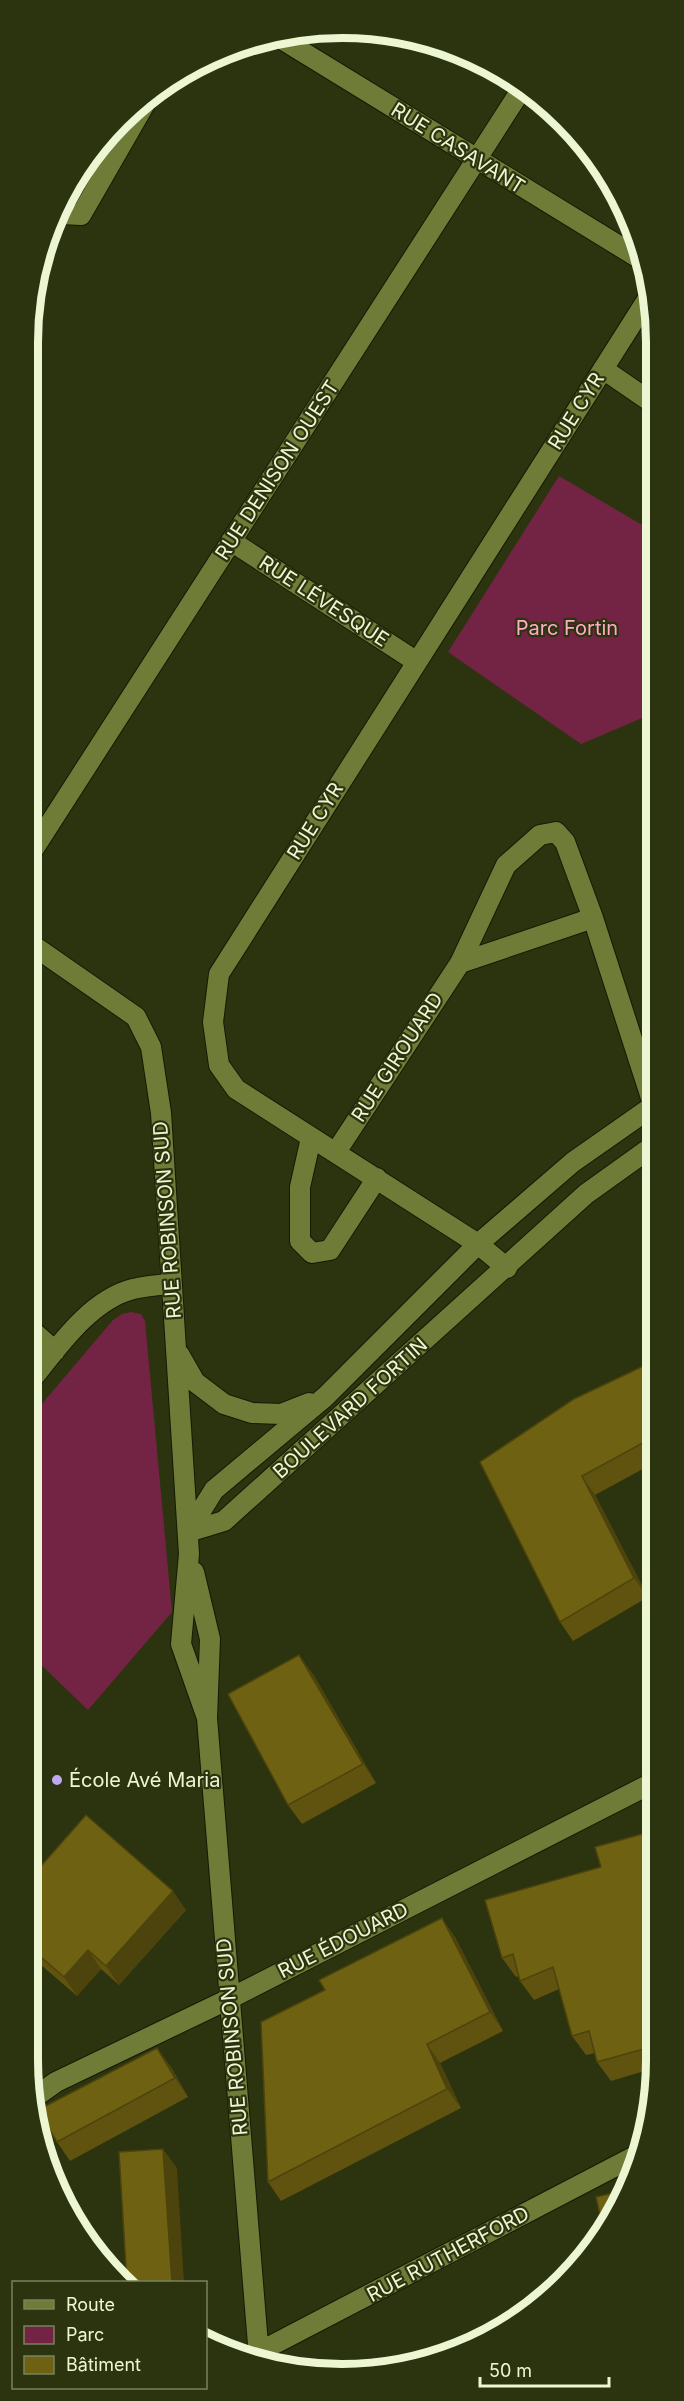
<svg xmlns="http://www.w3.org/2000/svg" width="684" height="2401" font-family="Inter,sans-serif">
<style>
.green{fill:#732444}
.lines{fill:none;stroke-linecap:round;stroke-linejoin:round}
.minor-casing{stroke:#151a05;stroke-width:22}
.minor{stroke:#6e7c38;stroke-width:20}
.wall{fill:#5f530f}
.shaded-wall{fill:#4d440d}
.building{fill:#6e6112;stroke:#4d440d;stroke-width:1.5}
.poi-dot{fill:#c1a8f3;stroke:#2c330f;stroke-width:2}
.labels{text-anchor:middle;dominant-baseline:central;stroke-width:4.5;stroke-linejoin:round;paint-order:stroke}
.street-label{font-size:20px;fill:#edf6d3;stroke:#2c330f}
.park-label{font-size:20px;fill:#feabc5;stroke:#2c330f}
.poi-label{font-size:20px;fill:#edf6d3;stroke:#2c330f;text-anchor:start}
.rim{fill:none;stroke:#edf6d3;stroke-width:8}
</style>
<rect width="100%" height="100%" fill="#2c330f"/>
<path class="green" d="M559,476L654,532V713L581,744L448,652Z
M131,1312L141,1314L145,1321L172,1612L88,1710L36,1660L28,1658L29,1419L113,1320L122,1314Z"/>
<g class="lines">
<g class="minor-casing">
<path id="minor" d="M275,35L642,260
M61,214L81,215L146,102
M603,369L654,404
M231,541L417,662
M31,853L523,87
M31,944L136,1017L151,1047L161,1113L189,1554L181,1644L207,1718
M460,963L506,865L540,835L556,832L565,842L593,918
M311,1138L300,1187V1241L312,1253L330,1250L377,1178
M336,1152L460,963L593,918L653,1104
M507,1268L478,1244L236,1089L219,1065L213,1022L219,974L652,292
M29,1328L55,1351
M179,1354L195,1382L224,1404L252,1413L281,1414L309,1403
M29,1383C56,1350 89,1300 133,1289C145,1286 158,1285 171,1284
M188,1532L214,1490L325,1397L478,1244L573,1162L653,1106
M188,1532L224,1521L586,1194L653,1146
M194,1572L210,1639L207,1718L259,2357
M35,2097L56,2082L229,1999L652,1783
M259,2352L637,2155"/>
</g>
<use href="#minor" class="minor"/>
</g>
<path class="wall" d="M652,1362V1464L595,1495L648,1597L573,1641L560,1622L480,1462Z
M313,1674L376,1783L302,1824L288,1805Z
M652,1834L651,2069L611,2081L597,2062L595,2053L586,2055L572,2036L559,1989L534,2000L520,1981L519,1976L516,1977L502,1958L601,1867Z
M28,1881L186,1910L119,1985L101,1969L77,1996L27,1953Z
M455,1937L503,2031L440,2063L461,2108L281,2201L268,2182Z
M171,2067L188,2097L70,2161L57,2142Z"/>
<path class="shaded-wall" d="M582,1476L595,1495L648,1597L634,1578Z
M299,1655L313,1674L376,1783L363,1764Z
M173,1891L186,1910L119,1985L106,1966Z
M442,1918L455,1937L503,2031L490,2012Z
M88,1950L101,1969L77,1996L64,1977Z
M427,2044L440,2063L461,2108L447,2089Z
M157,2048L171,2067L188,2097L175,2078Z
M163,2149L177,2168L184,2283H172Z"/>
<path class="building" d="M652,1362V1438L582,1476L634,1578L560,1622L480,1462L574,1399Z
M299,1655L363,1764L288,1805L228,1694Z
M86,1815L173,1891L106,1966L88,1950L64,1977L27,1945L28,1881Z
M650,1832L652,1837L651,2010H648L651,2020V2047L597,2062L589,2031L572,2036L553,1967L520,1981L513,1954L502,1958L485,1900L601,1867L595,1847Z
M442,1918L490,2012L427,2044L447,2089L268,2182L261,2022L325,1990L319,1980Z
M157,2048L175,2078L57,2142L38,2110Z
M163,2149L172,2283H127L119,2152Z
M622,2191L604,2233L596,2197Z"/>
<circle class="poi-dot" cx="57" cy="1780" r="6"/>
<g class="labels">
<g class="street-label">
<text transform="translate(458 148) rotate(32)">RUE CASAVANT</text>
<text transform="translate(576 411) rotate(-58)">RUE CYR</text>
<text transform="translate(277 470) rotate(-57)">RUE DENISON OUEST</text>
<text transform="translate(324 601) rotate(33)">RUE LÉVESQUE</text>
<text transform="translate(315 821) rotate(-58)">RUE CYR</text>
<text transform="translate(397 1057) rotate(-57)">RUE GIROUARD</text>
<text transform="translate(167 1220) rotate(-94)">RUE ROBINSON SUD</text>
<text transform="translate(350 1408) rotate(-42)">BOULEVARD FORTIN</text>
<text transform="translate(343 1940) rotate(-27)">RUE ÉDOUARD</text>
<text transform="translate(232 2037) rotate(-95)">RUE ROBINSON SUD</text>
<text transform="translate(448 2254) rotate(-28)">RUE RUTHERFORD</text>
</g>
<g class="park-label">
<text x="567" y="628">Parc Fortin</text>
</g>
<g class="poi-label">
<text x="69" y="1780">École Avé Maria</text>
</g>
</g>
<path d="M0 0H684V2401H0ZM342 38H342A304 304 0 0 1 646 342V2060A304 304 0 0 1 342 2364H342A304 304 0 0 1 38 2060V342A304 304 0 0 1 342 38Z" fill="#2c330f" fill-rule="evenodd"/>
<path class="rim" d="M342 38H342A304 304 0 0 1 646 342V2060A304 304 0 0 1 342 2364H342A304 304 0 0 1 38 2060V342A304 304 0 0 1 342 38Z"/>
<rect x="12" y="2281" width="195" height="108" fill="#2c330f" stroke="#79815d" stroke-width="1.5"/>
<rect x="24" y="2300" width="30" height="9" fill="#6e7c38" stroke="#79815d" stroke-width="1.5"/>
<text x="66" y="2311" font-size="18" fill="#edf6d3">Route</text>
<rect x="24" y="2326" width="30" height="18" fill="#732444" stroke="#79815d" stroke-width="1.5"/>
<text x="66" y="2341" font-size="18" fill="#edf6d3">Parc</text>
<rect x="24" y="2356" width="30" height="18" fill="#6e6112" stroke="#79815d" stroke-width="1.5"/>
<text x="66" y="2371" font-size="18" fill="#edf6d3">Bâtiment</text>
<path d="M480 2377v9h129v-9" fill="none" stroke="#edf6d3" stroke-width="3"/>
<text x="489" y="2377" font-size="18" fill="#edf6d3" stroke="#2c330f" stroke-width="4.5" paint-order="stroke">50 m</text>
</svg>
